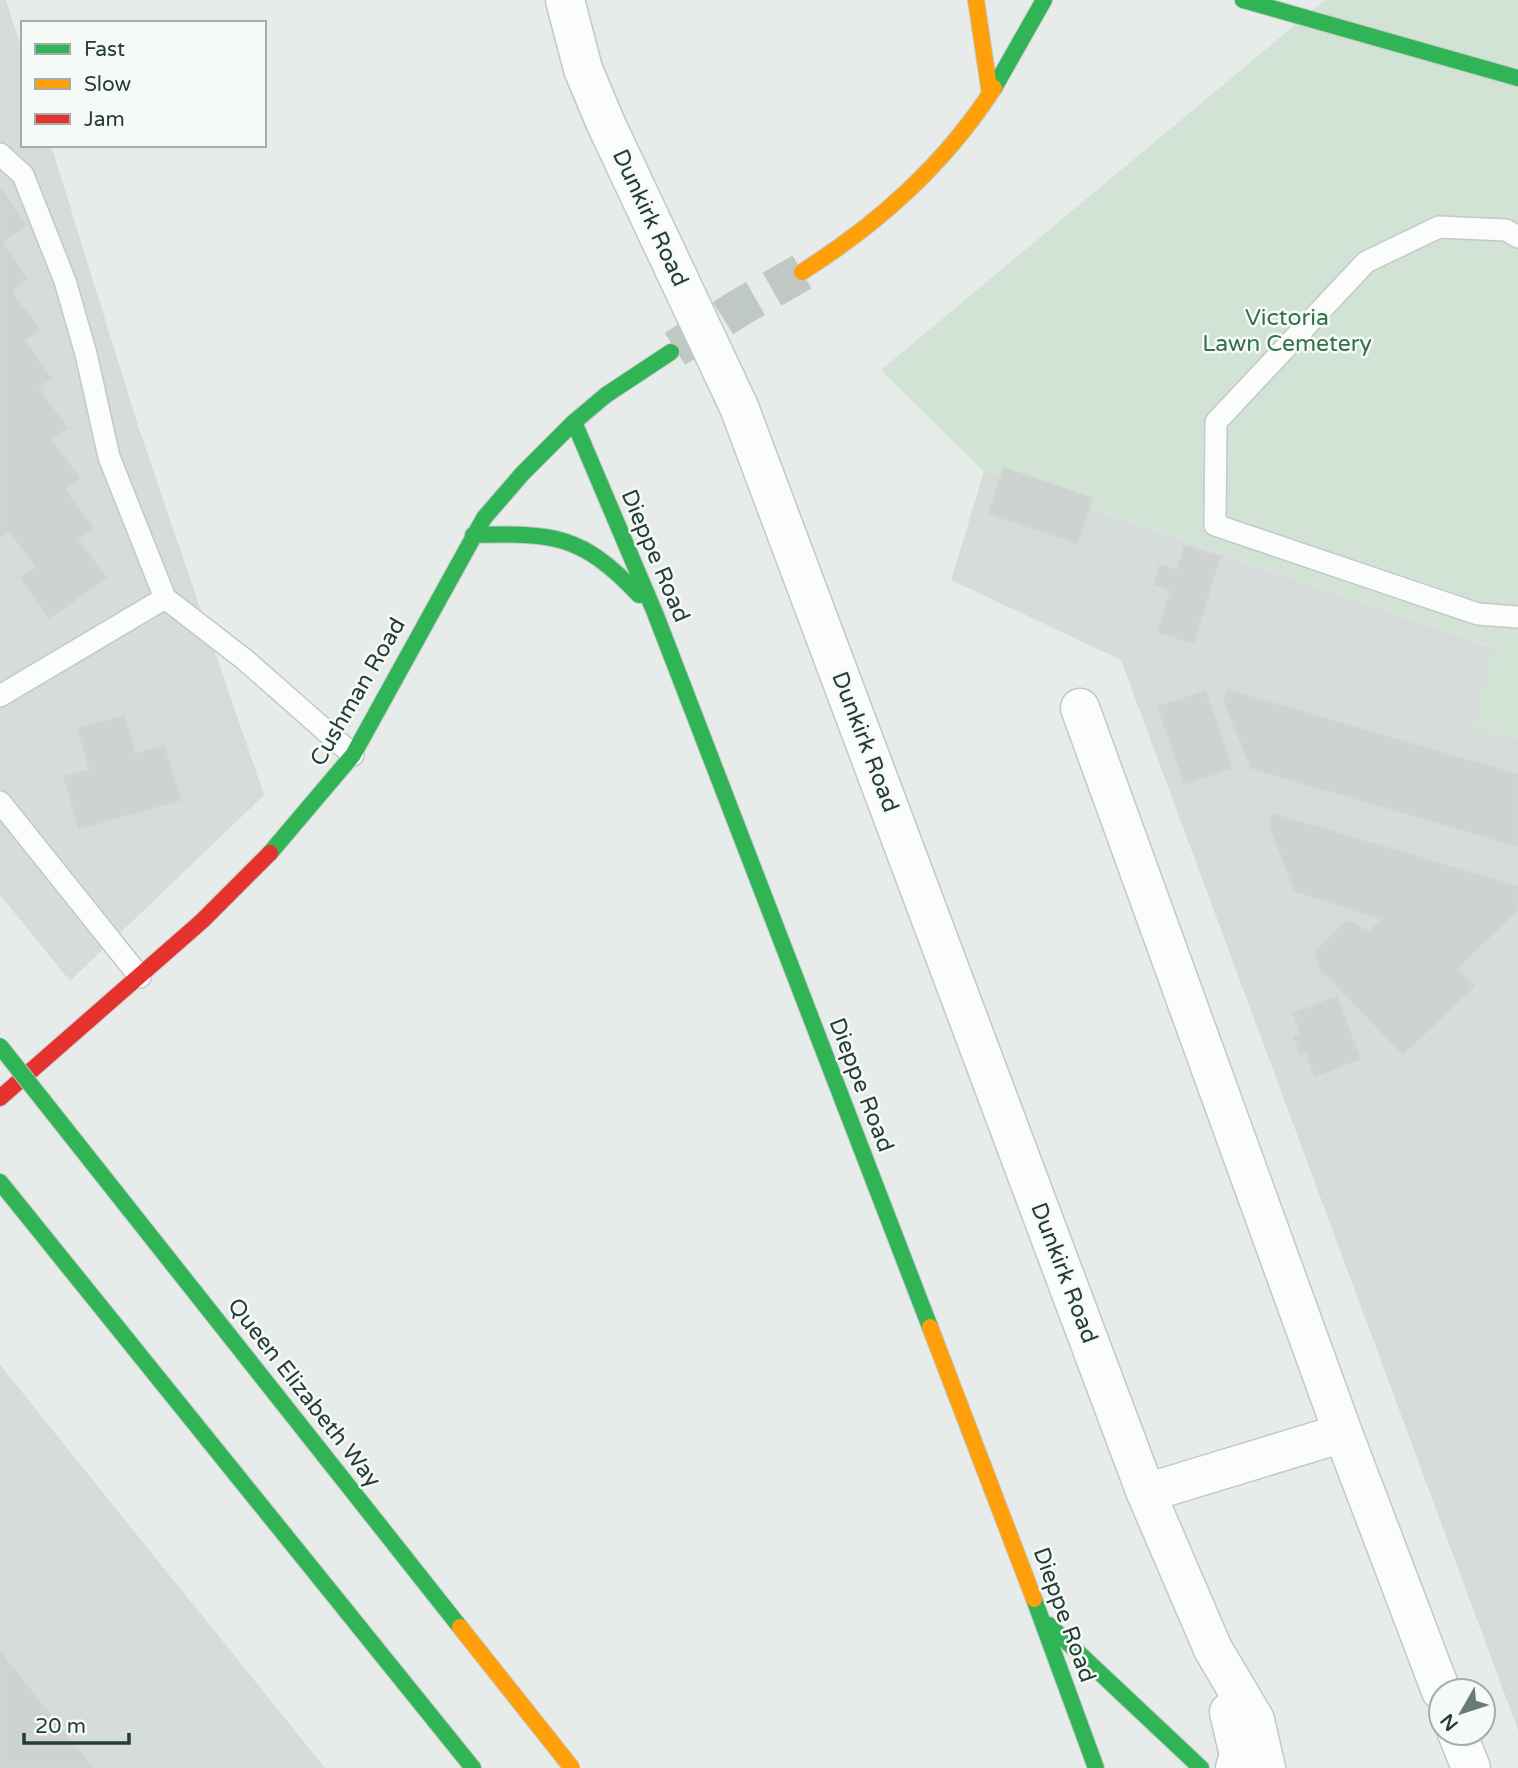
<svg xmlns="http://www.w3.org/2000/svg" width="1518" height="1768" font-family="'Varela Round',sans-serif">
<style>
.built{fill:#d5dcd9}
.green{fill:#d2e3d6}
.building{fill:#ced2d0;stroke:#d0d4d2;stroke-width:2}
.lines{fill:none;stroke-linecap:round;stroke-linejoin:round}
.secondary-tunnel{stroke:#c0c8c5;stroke-width:38;stroke-dasharray:38 19;stroke-linecap:butt}
.lane-casing{stroke:#c4c8c6;stroke-width:24}
.street-casing{stroke:#c4c8c6;stroke-width:41}
.fast-casing{stroke:#c3c9c6;stroke-width:18}
.slow-casing{stroke:#c3c9c6;stroke-width:18}
.jam-casing{stroke:#c3c9c6;stroke-width:18}
.lane{stroke:#fbfcfc;stroke-width:21}
.street{stroke:#fbfcfc;stroke-width:38}
.fast{stroke:#30b455;stroke-width:16}
.slow{stroke:#ff9f0a;stroke-width:16}
.jam{stroke:#e5322d;stroke-width:16}
.fast-bridge-casing{stroke:#c3cac7;stroke-width:18;stroke-linecap:butt}
.slow-bridge-casing{stroke:#c3cac7;stroke-width:18;stroke-linecap:butt}
.fast-bridge{stroke:#30b455;stroke-width:16}
.slow-bridge{stroke:#ff9f0a;stroke-width:16}
.labels{text-anchor:middle;dominant-baseline:central;stroke-width:5;stroke-linejoin:round;paint-order:stroke}
.street-label{font-size:23px;fill:#263d37;stroke:#f6faf7}
.park-label{font-size:23px;fill:#34704a;stroke:#f6faf7}
</style>
<rect width="100%" height="100%" fill="#e7ebe9"/>
<path class="built" d="M0,0H6L23,54V145H51L139,429L264,795L70,981L0,895Z
M984,472L1495,648L1475,727L1518,740V1730L1121,660L951,580Z
M0,1365L325,1768H0Z"/>
<path class="green" d="M1325,0H1518V740L1474,727L1494,647L984,472L881,370Z"/>
<path class="building" d="M0,188L26,225L1,242L27,279L11,291L39,330L24,340L51,378L38,388L67,428L51,439L79,478L64,488L93,528L77,538L106,578L49,618L21,578L36,567L9,530L0,537Z
M1004,468L1092,498L1077,543L989,513Z
M1185,546L1220,557L1193,643L1158,632L1171,590L1154,584L1160,565L1177,570Z
M1227,690L1518,775V846L1251,768L1224,701Z
M1205,691L1232,768L1185,784L1158,707Z
M124,716L135,754L164,746L180,800L79,828L64,777L90,770L78,729Z
M1273,814L1518,887V909L1456,969L1474,986L1403,1054L1326,974H1323L1315,952L1347,921L1370,932L1382,919L1295,891L1270,826Z
M1337,997L1360,1059L1315,1076L1306,1052L1301,1054L1294,1037L1301,1034L1294,1013Z
M0,1652L92,1768H0Z"/>
<g class="lines">
<path class="secondary-tunnel" d="M675,349L739,308L802,272"/>
<g class="lane-casing">
<path id="lane" d="M0,154L23,175L65,281L86,354L109,457L165,598L244,659L353,755
M1518,237L1506,230L1439,227L1366,262L1216,422L1215,525L1478,614L1518,617
M0,696L165,598
M0,802L140,977"/>
</g>
<g class="street-casing">
<path id="street" d="M565,0L583,69L606,124L739,407L1146,1493L1213,1649L1255,1720L1266,1768
M1080,708L1343,1433L1441,1691
M1146,1493L1343,1433
M1229,1712L1239,1755L1235,1768
M1457,1733L1471,1768"/>
</g>
<g class="fast-casing">
<path id="fast" d="M1243,0L1518,78
M994,88L1044,0
M574,422L655,613L930,1327
M473,535C554,533 581,534 639,595
M270,853L353,755L484,518L522,474L574,422L606,395L671,352
M0,1182L473,1768
M1034,1599L1096,1768
M1049,1625L1201,1768"/>
</g>
<g class="slow-casing">
<path id="slow" d="M976,0L990,94
M802,272C879,223 944,165 994,88
M930,1327L1034,1599"/>
</g>
<g class="jam-casing">
<path id="jam" d="M0,1098L202,921L270,853"/>
</g>
<use href="#lane" class="lane"/>
<use href="#street" class="street"/>
<use href="#fast" class="fast"/>
<use href="#slow" class="slow"/>
<use href="#jam" class="jam"/>
<g class="fast-bridge-casing">
<path id="fast-bridge" d="M0,1046L460,1627"/>
</g>
<g class="slow-bridge-casing">
<path id="slow-bridge" d="M460,1627L572,1768"/>
</g>
<use href="#fast-bridge" class="fast-bridge"/>
<use href="#slow-bridge" class="slow-bridge"/>
</g>
<g class="labels">
<g class="street-label">
<text transform="translate(650 218) rotate(65)">Dunkirk Road</text>
<text transform="translate(655 556) rotate(67)">Dieppe Road</text>
<text transform="translate(358 692) rotate(-60)">Cushman Road</text>
<text transform="translate(865 742) rotate(69)">Dunkirk Road</text>
<text transform="translate(861 1085) rotate(69)">Dieppe Road</text>
<text transform="translate(1064 1273) rotate(69)">Dunkirk Road</text>
<text transform="translate(304 1393) rotate(52)">Queen Elizabeth Way</text>
<text transform="translate(1064 1615) rotate(70)">Dieppe Road</text>
</g>
<g class="park-label">
<text x="1287" y="318">Victoria<tspan x="1287" dy="26">Lawn Cemetery</tspan></text>
</g>
</g>
<rect x="21" y="21" width="245" height="126" fill="#f6faf7" stroke="#a3aeaa" stroke-width="2"/>
<rect x="35" y="44" width="35" height="10" fill="#30b455" stroke="#a3aeaa" stroke-width="2"/>
<text x="84" y="56" font-size="21" fill="#263d37">Fast</text>
<rect x="35" y="79" width="35" height="10" fill="#ff9f0a" stroke="#a3aeaa" stroke-width="2"/>
<text x="84" y="91" font-size="21" fill="#263d37">Slow</text>
<rect x="35" y="114" width="35" height="10" fill="#e5322d" stroke="#a3aeaa" stroke-width="2"/>
<text x="84" y="126" font-size="21" fill="#263d37">Jam</text>
<g transform="translate(1462 1712) rotate(231)"><circle r="33" fill="#f6faf7" stroke="#a3aeaa" stroke-width="2"/>
<path d="M0-5L12 26L0 18L-12 26Z" fill="#6a7a75"/>
<text y="-10" font-size="19" font-weight="bold" text-anchor="middle" fill="#263d37">N</text>
</g>
<path d="M24 1733v10h105v-10" fill="none" stroke="#263d37" stroke-width="3.5"/>
<text x="35" y="1733" font-size="21" fill="#263d37" stroke="#f6faf7" stroke-width="5" paint-order="stroke">20 m</text>
</svg>
